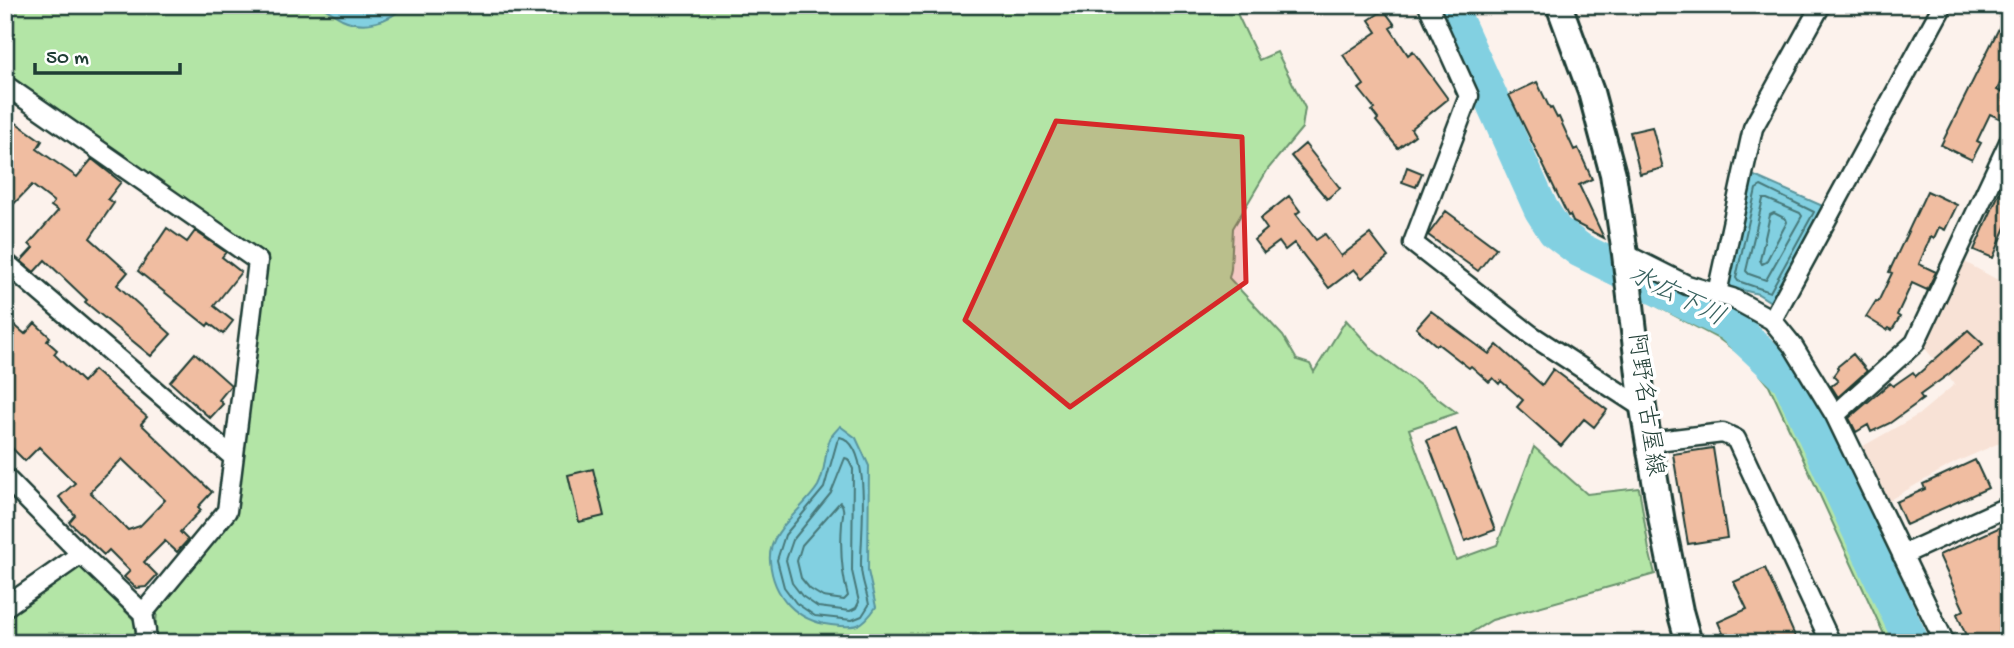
<svg xmlns="http://www.w3.org/2000/svg" width="2014" height="648" font-family="'Gochi Hand','Klee One',sans-serif">
<style>
.built{fill:#f8e2d6}
.green{fill:#b3e5a6;stroke:#69916d;stroke-width:2}
.water{fill:#82d0e1;stroke:#5a959c;stroke-width:2}
.lines{fill:none;stroke-linecap:round;stroke-linejoin:round}
.shore{stroke:#477879;stroke-width:2}
.river{stroke:#82d0e1;stroke-width:35}
.building{fill:#f0bda1;stroke:#1f3d34;stroke-width:2;fill-rule:evenodd}
.minor-casing{stroke:#1f3d34;stroke-width:23}
.secondary-casing{stroke:#1f3d34;stroke-width:30}
.minor{stroke:#fff;stroke-width:18}
.secondary{stroke:#fff;stroke-width:24}
.marked{fill:#d62828;fill-opacity:0.2;stroke:#d62828;stroke-width:5;stroke-linejoin:round}
.labels{text-anchor:middle;dominant-baseline:central;stroke-width:7;stroke-linejoin:round;paint-order:stroke}
.street-label{font-size:24px;fill:#1f3d34;stroke:#fff}
.water-label{font-size:26px;font-style:italic;fill:#38625f;stroke:#fff}
</style>
<rect width="100%" height="100%" fill="#fcf2ec"/>
<filter id="ink" filterUnits="userSpaceOnUse"><feTurbulence type="fractalNoise" baseFrequency=".0143" numOctaves="2"/><feDisplacementMap in="SourceGraphic" scale="14" xChannelSelector="R" yChannelSelector="G"/><feConvolveMatrix kernelMatrix="1 2 1 2 8 2 1 2 1" color-interpolation-filters="sRGB"/></filter>
<g filter="url(#ink)">
<path class="built" d="M1961,260L2009,286V433L2006,440L1954,463L1886,502L1858,449L1918,415L1955,384L1922,345Z"/>
<path class="green" d="M5,5H1233L1259,60L1277,52L1305,108L1302,128L1268,169L1233,228L1231,269L1229,278L1283,336L1297,360L1310,364L1314,372L1346,320L1373,350L1457,413L1409,429L1456,560L1497,545L1534,447L1587,494L1639,488L1649,550L1655,574L1492,620L1454,643H154L157,612L236,514L268,256L5,73Z
M1642,284C1698,313 1756,339 1792,393L1906,643H1888L1769,385L1750,362L1719,339L1643,299Z
M70,565L83,567L135,621L139,630L137,643H5V611Z"/>
<path class="water" d="M317,5H406C389,22 364,29 342,19C333,14 326,8 317,5Z
M1752,175L1825,207L1774,304L1758,294L1727,286Z
M840,426L856,438L869,466L868,571L876,607C862,628 856,628 831,625C797,621 773,597 770,561C767,531 804,509 818,486C826,471 824,454 830,439C832,434 837,430 840,426Z"/>
<g class="lines">
<path class="shore" d="M1761,186L1814,212L1770,292L1738,281L1736,278L1756,189Z
M1763,199H1767L1800,213L1802,216L1766,280L1749,274L1746,271Z
M1774,213L1786,219L1787,222L1766,262L1762,264L1760,260L1770,215Z
M840,437C874,445 860,540 861,567C861,579 867,592 869,605L862,616L852,620L815,616L796,603L784,587L777,560L785,535L824,488L837,442Z
M845,458L848,459L853,469L852,571L859,602L856,608L850,611L818,607L802,596L792,583L786,560L793,540L831,493Z
M840,502C845,507 843,514 842,523C840,548 841,571 848,596L844,600L823,597L810,589L801,578L797,561L802,545Z"/>
<path class="river" d="M1449,5L1541,209L1555,231L1580,250L1730,324L1789,379L1912,643"/>
</g>
<path class="building" d="M2009,8V64L1997,90L2009,96V107L2003,120L1990,114L1977,141L1981,143L1972,160L1941,145Z
M1384,10L1395,25L1390,28L1408,55L1413,51L1448,99L1411,129L1415,135L1398,148L1376,121L1378,119L1372,111L1375,109L1359,89L1364,85L1343,55L1377,32L1369,20Z
M1537,82L1550,109L1552,108L1557,118L1559,117L1574,150L1578,148L1592,179L1579,185L1604,238L1573,222L1570,215L1568,216L1509,95Z
M12,120L42,141L37,149L77,177L92,159L121,182L108,199L114,203L90,238L128,272L117,285L171,334L151,356L85,302L87,300L45,260L34,272L21,261L33,248L29,244L58,211L51,206L54,202L32,185L5,213V129Z
M1652,127L1663,168L1640,174L1630,132Z
M1305,144L1340,188L1327,199L1291,156Z
M1407,167L1422,173L1416,187L1402,182Z
M2009,171V220L1993,258L1974,250Z
M1927,191L1957,205L1945,230L1939,227L1934,238L1931,236L1919,264L1936,272L1927,290L1912,283L1897,315L1900,317L1892,330L1889,328L1887,330L1866,317L1876,301L1878,302L1892,273L1889,272Z
M1289,196L1300,211L1296,214L1316,240L1325,234L1341,256L1370,234L1388,257L1362,278L1354,269L1329,288L1294,243L1285,250L1279,242L1264,253L1254,240L1267,229L1260,219Z
M1446,211L1496,248L1478,271L1428,235Z
M167,228L187,242L195,231L226,252L222,257L241,272L214,306L233,321L223,334L209,323L207,326L138,271Z
M1431,311L1489,354L1497,345L1542,385L1553,369L1607,410L1594,427L1584,419L1561,446L1517,407L1523,400L1501,381L1499,384L1493,378L1489,382L1471,366L1469,368L1438,344L1436,345L1416,328Z
M5,317L25,334L35,323L50,337L47,341L57,350L54,354L83,382L94,370L147,417L141,424L212,492L198,507L201,510L180,532L188,540L177,552L165,541L144,562L157,575L146,587L136,588L124,577L130,571L109,550L104,555L69,522L75,515L59,497L75,483L39,447L25,461L5,441ZM122,459L165,500L140,526L128,530L90,492Z
M1968,330L1983,344L1949,374L1920,395L1923,399L1890,423L1871,432L1868,425L1856,432L1849,418L1890,383L1893,386L1913,372L1916,376Z
M195,353L231,385L219,400L223,404L210,418L170,382Z
M1853,354L1867,371L1838,397L1831,386L1838,381L1833,376L1838,369L1837,367Z
M1456,429L1495,530L1465,541L1427,440Z
M1713,448L1727,538L1688,544L1673,454Z
M1975,460L1988,488L1906,525L1896,502L1925,489L1923,484Z
M593,469L604,516L579,522L568,475Z
M2009,523V632L1983,643H1969L1957,614L1964,610L1939,555Z
M1765,568L1798,643H1727L1718,622L1747,609L1734,582Z"/>
<g class="lines">
<g class="minor-casing">
<path id="minor" d="M1428,5L1469,96L1413,243L1531,335L1643,408
M5,85L258,261L227,511L143,613L146,631L145,643
M1625,254L1687,285L1732,298L1772,320L1793,346L1835,415L1945,643
M5,262L233,457
M1717,293L1753,128L1821,5
M1772,320L1943,5
M1835,415L1915,343L2009,142
M1649,442L1723,433L1736,439L1831,643
M5,477L81,554L143,613
M1902,555L2009,506
M5,607L81,554"/>
</g>
<g class="secondary-casing">
<path id="secondary" d="M1559,5L1591,92L1613,174L1625,254L1643,408L1662,522L1680,611L1689,643"/>
</g>
<use href="#minor" class="minor"/>
<use href="#secondary" class="secondary"/>
</g>
</g>
<path class="marked" d="M1056,121L1242,137L1246,282L1070,407L965,320Z"/>
<g class="labels">
<g class="street-label">
<text transform="translate(1644 405) rotate(82)">阿野名古屋線</text>
</g>
<g class="water-label">
<text transform="translate(1676 298) rotate(27)">水広下川</text>
</g>
</g>
<rect width="2014" height="648" fill="none" stroke="#fff" stroke-width="28"/>
<rect x="14" y="14" width="1986" height="620" fill="none" stroke="#1f3d34" stroke-width="2.5" filter="url(#ink)"/>
<path d="M35 63v10h145v-10" fill="none" stroke="#1f3d34" stroke-width="3.5"/>
<text x="46" y="63" font-size="21" fill="#1f3d34" stroke="#ffffff" stroke-width="5" paint-order="stroke">50 m</text>
</svg>
